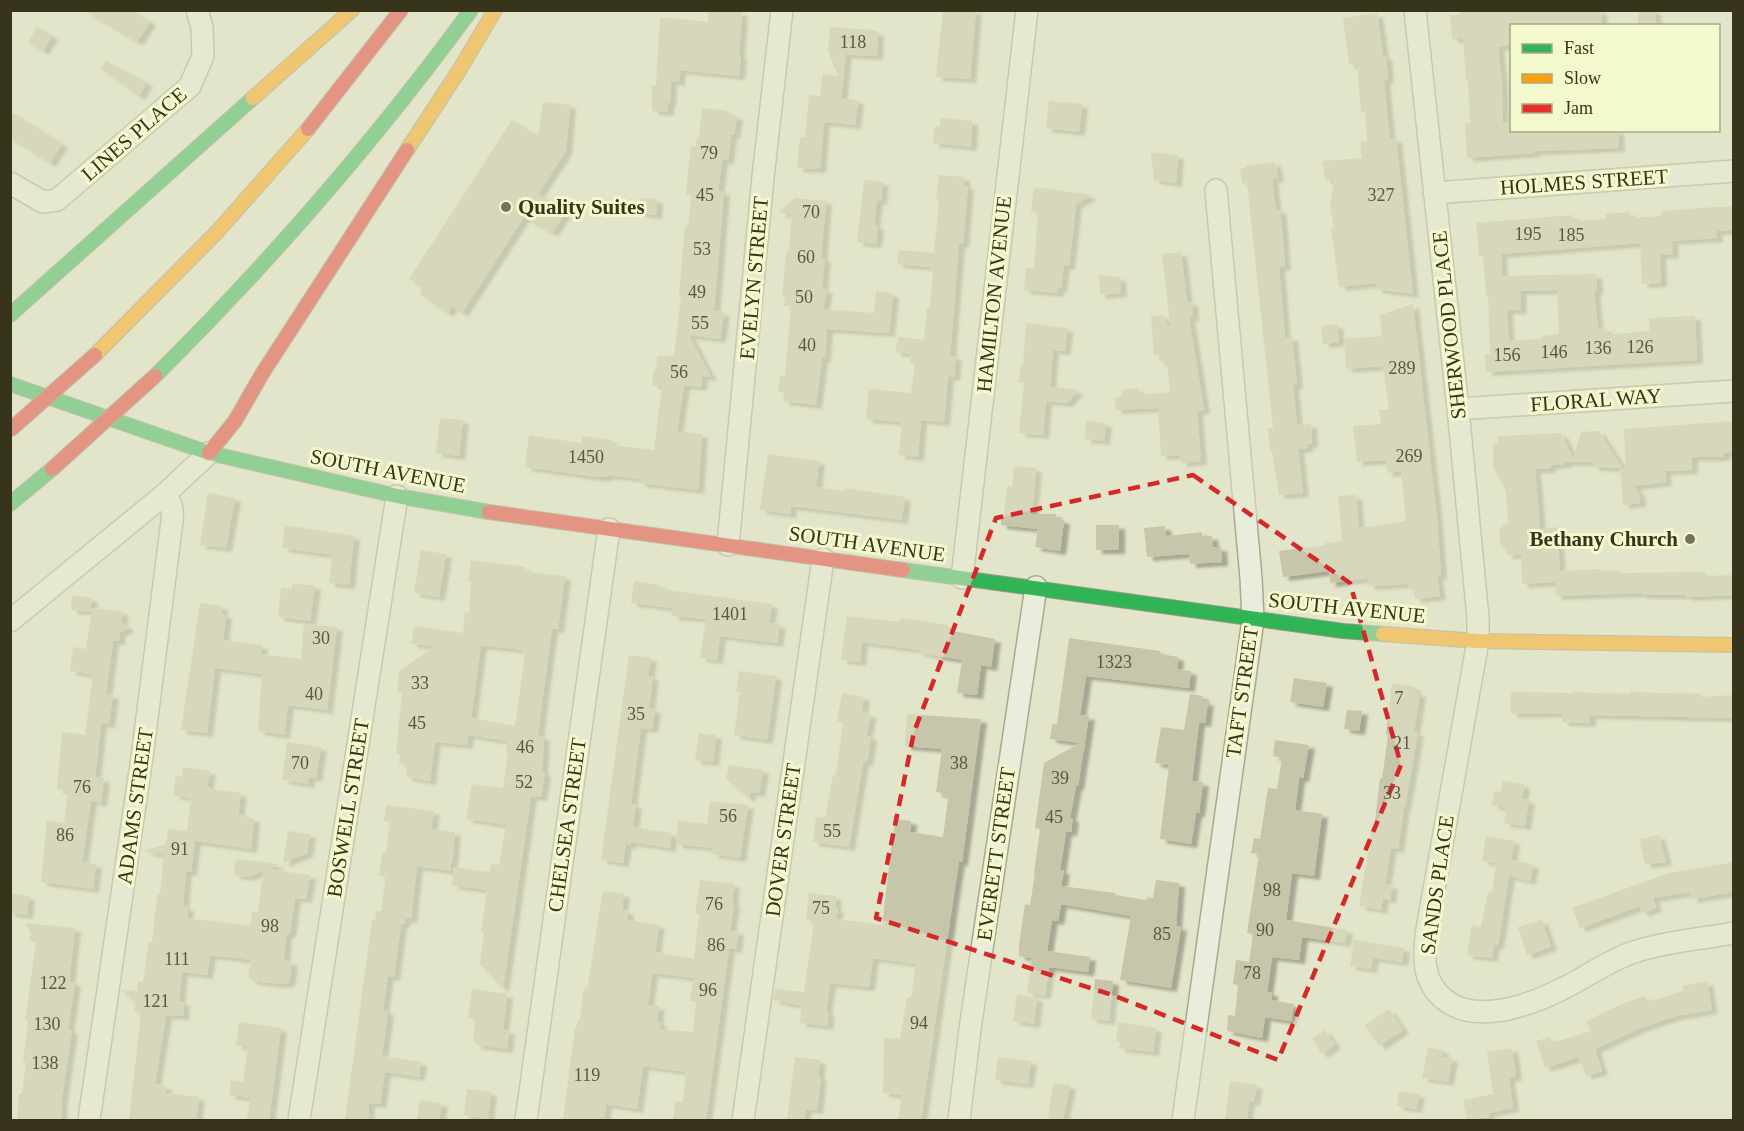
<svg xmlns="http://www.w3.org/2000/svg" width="1744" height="1131" font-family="'Times New Roman',serif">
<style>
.building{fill:#c8c6aa;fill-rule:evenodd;filter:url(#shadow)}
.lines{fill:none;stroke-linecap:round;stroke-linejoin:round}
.street-casing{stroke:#a8a893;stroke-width:24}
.fast-casing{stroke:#979883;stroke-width:16}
.slow-casing{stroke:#979883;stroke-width:16}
.jam-casing{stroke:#979883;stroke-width:16}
.street{stroke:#eaecdc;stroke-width:21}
.fast{stroke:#30b455;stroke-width:14}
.slow{stroke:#ff9f0a;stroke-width:14}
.jam{stroke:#e5322d;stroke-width:14}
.jam-bridge-casing{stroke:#8d8e7a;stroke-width:16;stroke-linecap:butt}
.jam-bridge{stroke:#e5322d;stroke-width:14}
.marked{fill:none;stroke:#d62828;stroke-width:4.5;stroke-dasharray:12 8;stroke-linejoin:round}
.poi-dot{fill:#747258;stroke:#f3f8cd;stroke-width:2}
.labels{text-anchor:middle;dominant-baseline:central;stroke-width:6;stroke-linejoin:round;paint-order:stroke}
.number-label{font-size:18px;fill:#5c583f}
.street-label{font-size:21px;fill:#38341b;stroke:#f3f8cd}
.poi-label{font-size:21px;font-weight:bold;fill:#38341b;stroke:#f3f8cd;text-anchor:start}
</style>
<defs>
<filter id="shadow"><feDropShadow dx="6" dy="4" stdDeviation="1.5" flood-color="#0004"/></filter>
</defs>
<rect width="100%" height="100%" fill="#e2e5c9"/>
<path class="building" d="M84,10H132L150,22L137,42Z
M708,10L742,12L739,56H741L739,76L680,70L679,82L671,81L670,103H668V112L652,111V85H656L660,17L708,22Z
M943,10H976L970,79L936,77Z
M1491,10H1601L1602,26H1512V45L1498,47L1502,81L1503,123L1512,122V130H1618L1619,148L1534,151V153L1467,158L1465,123H1470L1468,81H1466L1463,39H1452L1450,15H1460V11Z
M1638,10H1655L1656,26H1638Z
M1377,13L1383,55L1386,56L1388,79L1384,80L1387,111L1390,139L1396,138L1413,294L1376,289V283L1339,287L1331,228H1334L1330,207L1334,179L1325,180L1323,161L1362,158L1360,142L1367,141L1365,112H1361L1357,64L1349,65L1343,18Z
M37,27L52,36L43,51L28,42Z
M830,27L871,30L878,32L877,55L869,56L846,54L841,98L858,100L855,125L824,122L820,169L797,168L800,137H805L809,95L820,96L823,74L838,76L828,51Z
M106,61L147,83L139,96L101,69Z
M1049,101L1082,104L1079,132L1046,128Z
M543,102L570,105L566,151L538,194L565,213L552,233L524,217L462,313L452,306L448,313L419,294L423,287L409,279L512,120L538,136Z
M702,108L727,111V115L737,116L734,135L731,134L728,160H722L718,191H724L714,311L724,312L720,339L689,335L711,377L702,376L701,387L684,385L677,431L702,434L698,490L639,483L640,479L608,475L607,477H597L525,467L529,435L581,443L582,436L612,440L611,445L654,450L662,386L652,385L654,369H656L657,356H674L681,296H679L685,225H688L692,195L686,194L688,171L691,146H696L697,137H699Z
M10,111L62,144L50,163L10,138Z
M941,118L972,121L971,147L933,143L934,127H940Z
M1151,152L1178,155L1176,183L1154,180Z
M1275,162L1278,178L1272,179L1276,210L1280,209L1282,228L1285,266L1279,267L1285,337H1292L1297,385H1293L1297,425L1311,424L1312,443L1307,444L1308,448L1298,449L1303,493L1279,495L1272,451H1270L1268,428H1273L1247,183L1242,184L1240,169L1246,168L1245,166Z
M939,175L964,177V185L968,186L963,244L959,243L950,356H956L954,377L948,376L944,422L921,420L918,457L899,455L902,422L866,419L869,389L911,393L915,364H910L911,354L895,352L899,337L924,340L927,308H930L933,270L929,269V267L897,264L899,250L934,253L939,201L936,200Z
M864,180L883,182L881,201L877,200L874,224L878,227L876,244L857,242Z
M1034,187L1092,195L1076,204L1069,266L1064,265L1061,288L1058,287V293L1024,290L1026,268L1034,269L1038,213L1031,212Z
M640,198L657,199L656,215L639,213Z
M795,198L826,201L821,258H825L822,289H827L823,309L874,313L876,291L893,293L889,333L827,329L825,358H822L816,405L783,401L784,392L778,391L780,375L785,376L791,306H784L785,297H782L786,251H789L792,214L778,213Z
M1715,207H1734V230L1716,231L1717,238L1672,241L1673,254L1660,255L1661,283L1642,284L1640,243L1501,254L1502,276L1596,274L1597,291H1594L1598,329L1607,328V335L1649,331V318L1695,316L1697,360L1486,372L1485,354H1490L1488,295L1486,296L1483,256H1479L1476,223L1572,215L1573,221L1606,219V214L1629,212L1630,218L1661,216V211ZM1557,290L1559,334L1541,336V339L1509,341L1507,310H1521L1520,291Z
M1181,252L1187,302H1192L1193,317H1189L1204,410L1197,411L1201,461L1181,463L1180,455L1161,456L1158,408L1116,410L1114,398L1122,397L1121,390L1138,388L1139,395L1170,392L1167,361L1159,362V355H1154L1151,316L1163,315L1171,331L1162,254Z
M1099,275L1120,277L1121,293L1100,295Z
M1413,304L1437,519L1441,575L1437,576L1440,596L1415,599L1414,588H1408V584L1369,586L1368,578L1330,583L1329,571L1283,577L1279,551L1326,545L1325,543L1342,541L1338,496L1356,495L1359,528L1406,521L1401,471L1387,473L1386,460L1357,462L1353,426L1381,424L1379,410L1389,409L1383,366L1346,369L1344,339L1382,336L1380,315Z
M1026,323L1067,328L1065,351L1053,350L1050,386L1078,390L1067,403L1046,401L1043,435L1019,433L1024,383L1019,382L1020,368L1023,364Z
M1337,324L1339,342L1323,344L1321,326Z
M440,418L463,420L459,456L436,453Z
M1086,421L1106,423L1104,441L1085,439Z
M1734,421V452L1724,453V457H1692V470L1665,471L1666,482L1634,486L1640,494V503L1623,505L1620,468L1594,467L1592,462H1565V464L1551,465L1549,469H1535L1540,529L1557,527L1560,571L1601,569V571L1619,570L1620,573L1705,572L1706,576L1734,575V595L1687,597L1686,595H1642V593L1556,596L1555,582L1522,584L1521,554L1507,555L1506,547H1501L1499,528L1503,527V524L1508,523L1506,491L1493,467V443H1498V436L1561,433L1573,458L1581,432L1599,431L1626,474L1624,429Z
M768,454L819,461L816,487L844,491L845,488L905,497L902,520L791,506L790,514L760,510Z
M1014,466L1036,468L1032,514H1056L1057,519L1064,520L1060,551L1035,547L1038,529L1001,525V514H1004L1007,486L1012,487Z
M208,493L235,498L226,548L200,545Z
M285,525L354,536L349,585L329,583L332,555L282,548Z
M1096,525H1119V550H1096Z
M1165,526L1166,536L1202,532V536H1212L1213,547H1221L1222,562L1190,564L1189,554L1147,557L1144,528Z
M421,550L446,554L439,597L414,593Z
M471,560L525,567L524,571L565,576L558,629H552L542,703L538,736H544L542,772L545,773L541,797L531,796L503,989L480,964L484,932H481L487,890L452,885L454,867L490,872L491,864L499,865L506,825L466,819L472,784L503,788L508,753H506L507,741L468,735L467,745L435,742L430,781L406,777L407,765L399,764L400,754L396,753L402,693L397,692L399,671L435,646L411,644L414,626L463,633L465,612L469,613L471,582L468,581ZM481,645L522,650V653L525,654L515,726L471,718Z
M634,581L661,585L660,589L772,604L769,623L780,624L777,643L720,636L717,660L700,658L706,619L672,616L673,608L631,603Z
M292,583L315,586L310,621L278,617L281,588L292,589Z
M72,595L92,598L90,612L71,610Z
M200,603L222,606L221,614L226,615L223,640L262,645L261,654L301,659L304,624L337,627L327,710L288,705L284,735L258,731L262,674L215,668L207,733L181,730Z
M92,608L123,611L121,622L129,628L120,632L119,641H113L106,694L113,695L109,724L101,723L95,777L104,778L101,803L91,801L82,862L96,864L93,889L41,882L47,820L64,823L68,791L57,789L62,732L85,735L93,675L70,671L73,647L86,649Z
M847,616L900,622L901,618L948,625V630L995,639L991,667L981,665L977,695L957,693L962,660L919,653V650L862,642L860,662L841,660Z
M1069,638L1160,651V654L1178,657L1177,669L1191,671L1189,688L1086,676L1080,715L1089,716L1078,786H1076L1070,818H1073L1071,832H1066L1060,870H1064L1061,886L1115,893V895L1147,900V897L1153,898L1156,880L1179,883L1176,926L1181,927L1171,988L1120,980L1131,916L1061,904L1058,921L1052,920L1047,951L1090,957L1088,972L1049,967L1045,995L1027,993L1032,958L1019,956V945L1025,904L1030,905L1035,873H1034L1040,829L1035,828L1044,763L1080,743L1050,739L1052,724H1057Z
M629,655L651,658L648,676H653L649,708L655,709L652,729L641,728L631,804H636L633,827L672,833L670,848L631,842V845L626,844L623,863L601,860Z
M739,671L776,676L767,740L734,735L740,692H736Z
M1294,678L1327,683L1323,707L1290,702Z
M1392,683L1415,687L1414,692L1420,693L1414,732H1418L1405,807H1404L1398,849L1391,848L1385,884L1392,885L1390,900L1383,898L1381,910L1359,906L1372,829H1374L1380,778L1382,779L1388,735H1386Z
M1575,691L1591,693L1630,694V692L1701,694V697L1734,695V718L1590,715V723L1562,722V713L1511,714V692L1574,693Z
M842,693L864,697L862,712L871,714L866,736H871L867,762H863L849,847L813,842L816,817L825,818L833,775H836L843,722L837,721Z
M1190,694L1203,696L1202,701L1208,702L1205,723L1199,722L1192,781L1203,782L1199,813H1196L1191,844L1160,839L1169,765L1155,763L1161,727L1184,730Z
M1347,710L1362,711L1359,731L1344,729Z
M907,714L981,719L962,862L959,861L952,907L921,1120H898L902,1095L883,1093L884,1037L900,1039L907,998H911L916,964L873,958L869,987L830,983L826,1012H829L827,1026L800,1023L802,1006L773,1000L775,989L804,992L814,921L806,920L809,893L836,896L835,908H838L836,919L882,925L895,819L911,821L910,832L943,837L948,799L943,798L944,793L936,792L942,749L905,746Z
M699,733L716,735L713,762L695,760Z
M1275,740L1309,745L1303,778H1299L1295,810L1322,814L1314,876L1292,873L1286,920L1347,930L1345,943L1302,937L1299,960L1272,957L1267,992H1272L1271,1000L1294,1004L1291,1021L1265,1017L1262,1038L1227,1031L1228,1015L1235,1016L1238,985L1233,984L1236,960L1249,962L1253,934L1247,933L1259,854L1251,853L1254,838L1260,839L1268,788L1277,789L1282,758L1273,756Z
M287,742L321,747L316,778L309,777L308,784L282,780Z
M729,765L763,770L759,793L750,792L749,799L726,779Z
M183,767L210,771L207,787H211V789L241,793L238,814L254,819L251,849L195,841L191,872L186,871L183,906L188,907L187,918L250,926L252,911L258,912L263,871L247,877L234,875L236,859L279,864L267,869L310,875L306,899L295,898L290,933L286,935L284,960L292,962L289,983L279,984L253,981L248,977L251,960L210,955L207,975L182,972L179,1001L184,1002L183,1016L166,1015L155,1084L166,1086L165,1093L199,1097L196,1120H129L141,1013L134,1012L135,1003L121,990L137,991L138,982H143L149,942H152L156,906L158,894H160L164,855L144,851L166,844L168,829L187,831L191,798L173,795L176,776L182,777Z
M1503,781L1524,784L1522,799L1529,800L1525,826L1504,823L1506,808L1492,805L1494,791L1501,792Z
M710,801L748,805L740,858L712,854L713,848L676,844L678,820L707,824Z
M386,805L434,811L431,829L455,832L453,854L450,871L417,866L411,919H405L404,924H401L394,977L388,976L383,1010L388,1011L382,1056L421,1062L419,1077L385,1072L380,1104L369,1103L368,1120H345L372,920H375L376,911H381L386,876H379L382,853H386L390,822L384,821Z
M288,831L310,834L307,853L283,863Z
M1659,835L1666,862L1645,864L1639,839Z
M1486,836L1514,841L1511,860L1533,864L1530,881L1509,876L1498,945H1494L1492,958L1467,955L1472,925L1481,927L1488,891L1492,892L1496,863L1482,861Z
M1734,862V892L1692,899L1691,892L1653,898L1656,908L1642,913L1640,906L1580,928L1572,908L1669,873Z
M700,880L734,884L732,901L734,903L730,930L738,931L736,949L729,948L706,1120H673L676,1101L683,1102L686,1072L643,1066L637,1109L606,1104L604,1120H563L575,1028L580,1018L584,988L587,989L603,891L624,894L622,910L628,911L627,920L659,925L655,952L694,959L699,914H695ZM652,973L694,978L690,1001L696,1002L693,1032L660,1029L661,1023L657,1022L659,1006L648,1005Z
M10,893L29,896L27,915L10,913Z
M1542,920L1551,947L1527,955L1518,927Z
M25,923L75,928L70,973V982L75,983L68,1029L72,1030L62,1098L61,1119L51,1118V1120H17L19,1094H22L26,1063L23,1062L28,1021H25L36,942L30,941L31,933Z
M1354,940L1404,948L1402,962L1373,958L1371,969L1350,966Z
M1095,979L1113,981L1109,1021L1091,1019Z
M1707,981L1712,1010L1676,1016L1640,1028L1595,1049L1602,1071L1586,1076L1579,1057L1545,1068L1536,1041L1550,1037L1552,1043L1591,1031L1586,1021L1624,1003L1645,996L1648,1002L1683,991L1682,986Z
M472,989L507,994L503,1030H509L507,1049L475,1045L476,1042L473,1041L476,1019L468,1018Z
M1017,994L1037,998L1034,1024L1013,1021Z
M1389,1009L1403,1030L1379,1046L1365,1025Z
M239,1022L281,1028L269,1120H247L250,1098L229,1095L231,1080L243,1082L248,1047L236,1045Z
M1118,1022L1156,1028L1153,1052L1119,1048L1120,1042L1116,1041Z
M1325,1030L1335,1045L1322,1054L1312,1039Z
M1428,1047L1443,1050L1441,1057L1452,1058L1448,1082L1422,1078Z
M1512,1048L1516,1076L1509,1078L1513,1108L1488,1113L1489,1117L1467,1120L1463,1100L1493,1094L1487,1052Z
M795,1057L820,1060L818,1077H821L817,1110L806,1109L804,1120H787Z
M998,1057L1031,1061L1028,1084L995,1080Z
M1230,1081L1257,1085L1254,1102L1249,1101L1247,1120H1225Z
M1053,1083L1070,1085L1063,1120L1048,1119Z
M467,1089L491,1092L488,1119L464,1115Z
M1399,1091L1419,1094L1416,1109L1397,1106Z
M420,1100L442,1103L439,1120H417Z"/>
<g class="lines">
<g class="street-casing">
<path id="street" d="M1415,10L1458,409L1478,618V641L1427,929C1423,956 1422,982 1445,1000C1477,1025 1530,1005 1562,989C1585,978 1606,962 1631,953C1663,942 1700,939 1734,933
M10,183L43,202L57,200L190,86L203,56L202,27L197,10
M1434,193L1734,171
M1458,409L1734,391
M728,545L763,177L782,10
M962,578L1027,10
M10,621L164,495L209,453
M89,1120L142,757L172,521C173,510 172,502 164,495
M299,1120L397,496
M526,1120L609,529
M743,1120L823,559
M959,1120L970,1029L1036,587
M1183,1120L1253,620L1251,578L1216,190"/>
</g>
<g class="fast-casing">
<path id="fast" d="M10,315L253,98
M155,376C270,262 375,141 471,10
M10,384L209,453L397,496L489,512
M10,504L52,469
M903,570L1343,631L1383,634"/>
</g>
<g class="slow-casing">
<path id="slow" d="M253,98L352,10
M407,150L460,69L495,10
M95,355L217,232L308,129
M1383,634L1478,641L1734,645"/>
</g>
<g class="jam-casing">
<path id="jam" d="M308,129L401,10
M209,453L235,421L262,374L407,150
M489,512L903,570"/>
</g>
<use href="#street" class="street"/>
<use href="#fast" class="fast"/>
<use href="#slow" class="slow"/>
<use href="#jam" class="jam"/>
<g class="jam-bridge-casing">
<path id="jam-bridge" d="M10,430L95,355
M52,469L155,376"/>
</g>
<use href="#jam-bridge" class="jam-bridge"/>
</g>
<path d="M0 0H1744V1131H0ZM1193,475L1350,583L1401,765L1278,1060L1115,996L876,918L914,732L996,518Z" fill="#e2e5c9" fill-opacity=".55" fill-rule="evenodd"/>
<path class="marked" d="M1193,475L1350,583L1401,765L1278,1060L1115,996L876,918L914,732L996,518Z"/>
<g class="poi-dot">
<circle cx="506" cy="207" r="6"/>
<circle cx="1690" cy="539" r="6"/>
</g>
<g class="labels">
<g class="number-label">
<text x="853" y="42">118</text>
<text x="709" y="153">79</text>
<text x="705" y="195">45</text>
<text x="1381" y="195">327</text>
<text x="811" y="212">70</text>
<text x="1528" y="234">195</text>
<text x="1571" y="235">185</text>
<text x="702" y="249">53</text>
<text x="806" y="257">60</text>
<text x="697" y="292">49</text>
<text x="804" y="297">50</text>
<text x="700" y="323">55</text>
<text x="807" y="345">40</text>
<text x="1640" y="347">126</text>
<text x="1598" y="348">136</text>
<text x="1554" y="352">146</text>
<text x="1507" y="355">156</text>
<text x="1402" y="368">289</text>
<text x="679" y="372">56</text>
<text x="1409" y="456">269</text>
<text x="586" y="457">1450</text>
<text x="730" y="614">1401</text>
<text x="321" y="638">30</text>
<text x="1114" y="662">1323</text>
<text x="420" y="683">33</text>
<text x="314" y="694">40</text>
<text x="1399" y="698">7</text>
<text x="636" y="714">35</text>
<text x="417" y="723">45</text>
<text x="1402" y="743">21</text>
<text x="525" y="747">46</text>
<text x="300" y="763">70</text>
<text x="959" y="763">38</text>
<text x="1060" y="778">39</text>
<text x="524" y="782">52</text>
<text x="82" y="787">76</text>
<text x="1392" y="793">33</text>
<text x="728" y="816">56</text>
<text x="1054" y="817">45</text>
<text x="832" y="831">55</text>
<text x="65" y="835">86</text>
<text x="180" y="849">91</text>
<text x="1272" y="890">98</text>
<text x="714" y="904">76</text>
<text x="821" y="908">75</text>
<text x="270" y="926">98</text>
<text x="1265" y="930">90</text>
<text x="1162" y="934">85</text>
<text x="716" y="945">86</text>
<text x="177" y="959">111</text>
<text x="1252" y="973">78</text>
<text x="53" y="983">122</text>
<text x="708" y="990">96</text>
<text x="156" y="1001">121</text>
<text x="919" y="1023">94</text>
<text x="47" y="1024">130</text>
<text x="45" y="1063">138</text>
<text x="587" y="1075">119</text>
</g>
<g class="street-label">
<text transform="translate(134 134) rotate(-41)">LINES PLACE</text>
<text transform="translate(1584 182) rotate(-4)">HOLMES STREET</text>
<text transform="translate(754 278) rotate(-85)">EVELYN STREET</text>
<text transform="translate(994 294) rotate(-84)">HAMILTON AVENUE</text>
<text transform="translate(1449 325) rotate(-96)">SHERWOOD PLACE</text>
<text transform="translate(1596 400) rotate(-4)">FLORAL WAY</text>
<text transform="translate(388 471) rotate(11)">SOUTH AVENUE</text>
<text transform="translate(867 544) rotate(8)">SOUTH AVENUE</text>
<text transform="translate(1347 608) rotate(6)">SOUTH AVENUE</text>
<text transform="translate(1242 692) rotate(-82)">TAFT STREET</text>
<text transform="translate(135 806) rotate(-82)">ADAMS STREET</text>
<text transform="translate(348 808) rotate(-81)">BOSWELL STREET</text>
<text transform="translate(567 825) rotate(-82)">CHELSEA STREET</text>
<text transform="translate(783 840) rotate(-82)">DOVER STREET</text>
<text transform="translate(996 854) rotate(-82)">EVERETT STREET</text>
<text transform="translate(1437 885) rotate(-82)">SANDS PLACE</text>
</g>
<g class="poi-label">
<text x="518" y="207">Quality Suites</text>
<text x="1678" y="539" text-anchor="end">Bethany Church</text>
</g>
</g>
<rect width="1744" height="1131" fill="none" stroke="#38341b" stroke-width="24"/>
<rect x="1510" y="24" width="210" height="108" fill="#f3f8cd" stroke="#a8aa86" stroke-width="1.5"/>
<rect x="1522" y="44" width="30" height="9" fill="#30b455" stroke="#a8aa86" stroke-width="1.5"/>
<text x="1564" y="54" font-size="18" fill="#38341b">Fast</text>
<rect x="1522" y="74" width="30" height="9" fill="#ff9f0a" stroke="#a8aa86" stroke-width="1.5"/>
<text x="1564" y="84" font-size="18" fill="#38341b">Slow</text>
<rect x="1522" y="104" width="30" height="9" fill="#e5322d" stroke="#a8aa86" stroke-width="1.5"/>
<text x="1564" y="114" font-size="18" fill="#38341b">Jam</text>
</svg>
